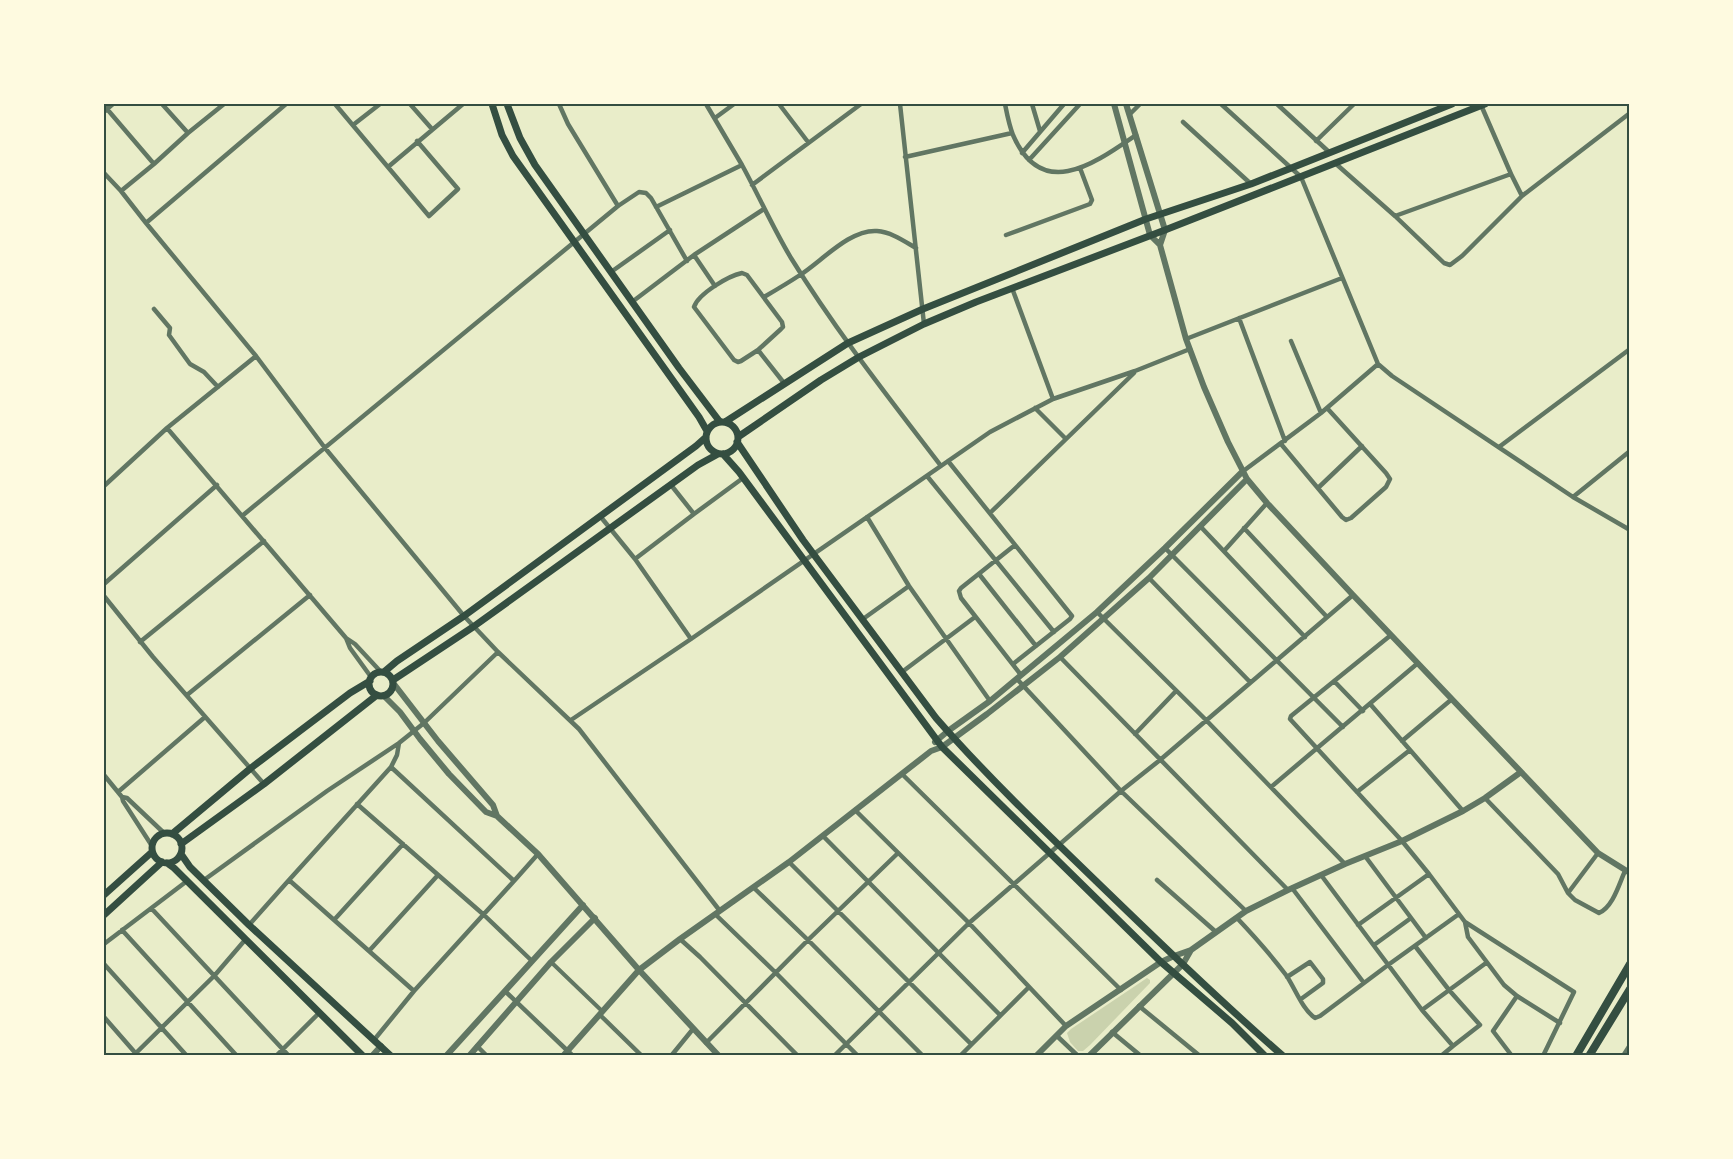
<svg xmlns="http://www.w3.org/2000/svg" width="1733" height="1159" font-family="Montserrat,sans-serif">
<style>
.green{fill:#cad2ad}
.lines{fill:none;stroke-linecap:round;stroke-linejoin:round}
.pedestrian{stroke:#617663;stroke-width:4}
.minor{stroke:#617663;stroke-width:4.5}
.tertiary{stroke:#617663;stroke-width:6}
.secondary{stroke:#344e41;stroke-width:7}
.primary{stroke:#344e41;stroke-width:8}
.neatline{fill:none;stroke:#344e41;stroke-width:2}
</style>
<rect width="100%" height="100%" fill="#e9edc9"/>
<path class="green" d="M1147,978L1150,980V983L1090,1045L1083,1051H1078L1070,1042L1067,1033L1071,1029Z"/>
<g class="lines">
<path class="pedestrian" d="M551,962L602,1011"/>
<path class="minor" d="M113,104L107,109L154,164L188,133
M162,104L188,133L224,104
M286,104L146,223L256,356L325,448L464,616L498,652L579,729L720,911
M335,104L429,216L458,189L417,141
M410,104L432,129
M559,104L568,124L618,206
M779,104L808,142
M900,104L924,324
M1005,104C1007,114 1009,125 1013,135C1042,202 1095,163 1136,135
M1032,104L1040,131
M1221,104L1301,177L1378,364L1392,376L1573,497L1630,530
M1277,104L1329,152
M104,105L107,109L104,112
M1481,105L1511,174
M1130,114L1140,104
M715,118L734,104
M1183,122L1251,184
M353,125L380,104
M1316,141L1354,104
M1022,153L1064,104
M905,157L1012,133
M1029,160L1080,104
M1335,163L1395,216L1444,263L1450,265L1462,256L1522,196L1630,113
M742,165C759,196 773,228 791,258C836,331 889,398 941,466
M388,167L463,104
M104,173L121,191L146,223
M752,185L861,104
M121,191L154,164
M656,207L742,165L706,104
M1395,216L1511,174L1522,196
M1006,235L1090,204L1092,200L1080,168
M694,255L715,286
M611,272L670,230
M1012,288L1053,399
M764,297C776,290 788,283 800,275C822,261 850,229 877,231C891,232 904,241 916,248
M632,302L694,255L764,209
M154,309L170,328L169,335L190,364L204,372L218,387
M1239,318L1285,441
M1186,339L1342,278
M1291,341L1321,413
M758,350L741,361L738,362L734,360L694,307C698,294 728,276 742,273L747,275L782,322L783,327L781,329L758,350L784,383
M1035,408L1066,439
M167,428L242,516
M1281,444L1342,517L1346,520L1351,518L1386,487L1390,479L1386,473L1327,408
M1499,447L1630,349
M948,461L1072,616L1070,619L1013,664
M1242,472L1321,413L1378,364
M927,476L1054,632
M104,486L167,428L256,356
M1318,488L1362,446
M1573,497L1630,451
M990,513L1134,373
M694,514L743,478
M600,516L635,559L691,639
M867,517L909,586L990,701
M1200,526L1305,637
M1244,528L1327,617
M1015,545L961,588L959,591L961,598L1021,675
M1165,548L1343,727
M1224,551L1267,503
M635,559L694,514L671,485
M979,574L1036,646
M1149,578L1250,682
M104,584L217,485
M104,596L153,657L264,784
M1097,612L1206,720L1345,864
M863,619L909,586
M1391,635L1291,716L1290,719L1402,841L1429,874L1465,922L1574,992L1543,1056
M346,638L355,644L381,672
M140,642L264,541
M1060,657L1288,890
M902,672L975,617
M371,677L350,648L346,638L242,516L618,206L639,192L646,193L651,198L687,261
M1017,679L1121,791L1246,911
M1334,681L1363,711
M187,695L310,595
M1371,705L1463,811
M571,720L691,639L990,432L1053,399L1135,371L1190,349
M1135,734L1176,691
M1402,741L1452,699
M399,743L397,755L391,767L289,880L414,991
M391,767L514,881L538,854
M902,774L1121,990
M104,775L122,797L123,801L152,846
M1271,787L1418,663
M118,792L205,717
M1357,792L1410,750
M122,797L127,798L164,833
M1485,798L1558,874L1568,893L1575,900L1599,913C1613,907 1619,884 1625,871
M357,804L484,915L532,961
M855,810L969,923L1066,1026
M823,836L1000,1015
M1365,856L1426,938
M789,862L971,1044
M1321,875L1422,1010L1453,1046L1480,1025L1449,990L1415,946
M204,880L327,791L399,743L424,723L498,652
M1157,880L1216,932
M754,888L808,940L923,1056
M1292,888L1364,983
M1568,893L1598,853
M152,909L289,1056
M715,914L776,973L858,1056
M1237,918C1254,936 1271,955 1286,975C1295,988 1302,1009 1315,1018L1320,1016L1388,965L1459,914
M334,920L403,844
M1465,922L1468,937L1504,985L1517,996L1560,1023
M249,925L289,880
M1358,925L1429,874
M122,930L237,1056
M680,939L700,957L798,1056
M104,944L187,881
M1374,945L1411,918
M369,951L438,875
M104,964L187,1056
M1287,977L1310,962L1323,979V983L1301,999
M505,991L573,1056
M1139,1006L1200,1056
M1422,1010L1486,963
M600,1015L642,1056
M104,1017L138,1056
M1112,1032L1141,1056
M1057,1036L1078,1056
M374,1040L414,991L514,881
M706,1043L808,940L897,854
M477,1046L487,1056
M133,1056L215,975L245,940
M276,1056L319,1013
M671,1056L693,1029
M834,1056L969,923L1121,791L1160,760L1353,595
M960,1056L1029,987
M1441,1056L1453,1046
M1512,1056L1493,1031L1517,996
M1623,1056L1630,1045"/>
<path class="tertiary" d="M1114,104L1150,235L1160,245L1186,339L1204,387L1228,442L1247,479L1267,503L1353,595L1598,853L1630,873
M1126,104L1165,230L1160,245
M394,684L438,741L493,805L497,816
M384,696L400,712L420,739L449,774L486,812L497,816L538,854L639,970L719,1056
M935,742L948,731L990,701L1097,612L1165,548L1242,472
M372,1056L381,1046
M446,1056L583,905
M469,1056L551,962L595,918
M563,1056L639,970L680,939L789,862L931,751L942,747L987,714L1060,657L1149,578L1247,479
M1036,1056L1066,1026L1161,962L1174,956L1191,950L1246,911L1288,890L1345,864L1402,841L1463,811L1485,798L1521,772
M1089,1056L1183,964L1191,950"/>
<path class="secondary" d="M492,104L502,135L513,156L699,417L707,431
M507,104L520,138L535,165L679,368L720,422
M725,422L848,343L923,309L1146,219L1251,184L1452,104
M706 438a16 16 0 1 1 32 0a16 16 0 1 1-32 0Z
M738,437L821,380L859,357L924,324L976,302L1165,230L1485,104
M737,442L803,540L936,718C986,775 1041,828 1096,881C1157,940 1219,1000 1283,1056
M723,454L739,472L942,747L1161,962L1232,1023L1265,1056
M369 684a12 12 0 1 1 24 0a12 12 0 1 1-24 0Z
M384,672L397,661L464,616L696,446L706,437
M393,680L473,627L698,465L718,454
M152 848a15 15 0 1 1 30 0a15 15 0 1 1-30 0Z
M172,834L251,768L350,693L370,681
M181,844L264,784L377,695
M181,854L190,867L249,925L391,1056
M167,863L174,868L363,1056
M104,895L152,852
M104,915L162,862"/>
<path class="primary" d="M1576,1056L1630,964
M1589,1056L1630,989"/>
</g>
<rect width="1733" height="1159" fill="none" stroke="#fefae0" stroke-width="210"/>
<rect x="105" y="105" width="1523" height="949" class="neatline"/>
</svg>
